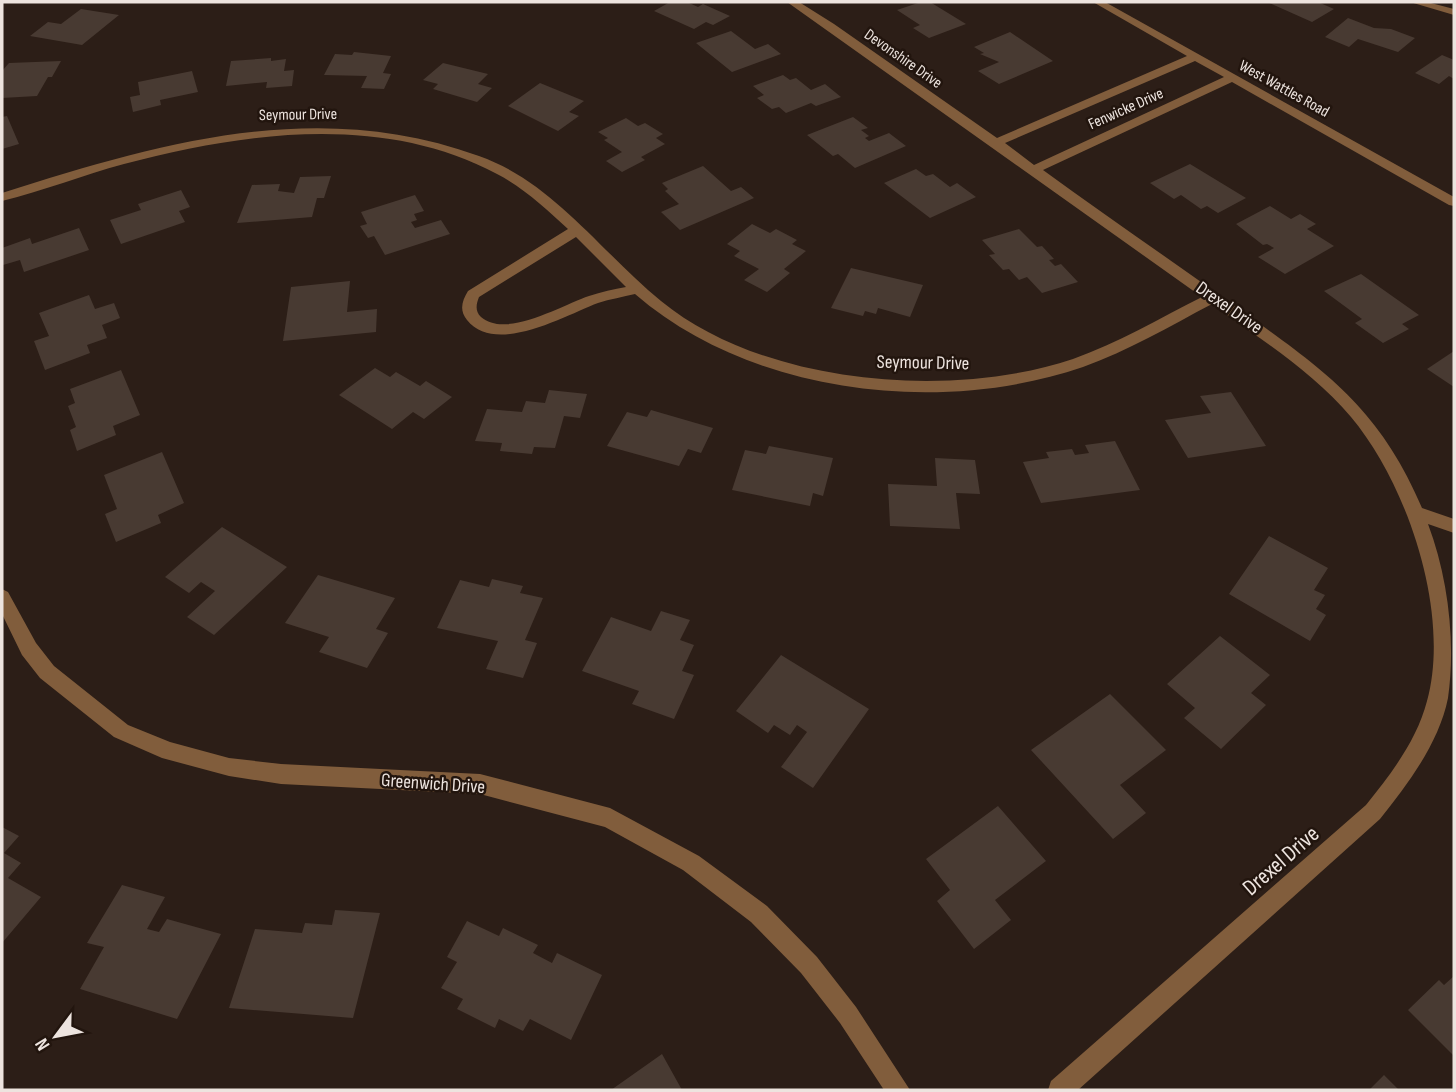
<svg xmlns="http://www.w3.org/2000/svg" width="1456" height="1092" font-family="'Sofia Sans Condensed',sans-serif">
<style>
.building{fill:#483a32}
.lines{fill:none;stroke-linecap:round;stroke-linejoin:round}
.minor{fill:#815d3c;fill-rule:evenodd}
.labels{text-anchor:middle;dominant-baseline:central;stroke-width:5;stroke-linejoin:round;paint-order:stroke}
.far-street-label{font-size:16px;fill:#ede4df;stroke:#22150e}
.street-label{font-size:19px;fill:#ede4df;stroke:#22150e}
.near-street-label{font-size:23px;fill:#ede4df;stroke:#22150e}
</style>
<rect width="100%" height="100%" fill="#2c1e17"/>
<path class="building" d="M670,2H687L698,7L703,4L730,16L713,25L706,22L694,29L654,11Z
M921,2H930L966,24L929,38L913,28L920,25L897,10Z
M1267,2H1318L1334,9L1312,22Z
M81,9L119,15L82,45L30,36L48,22L61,24Z
M1348,18L1374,28L1391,29L1415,38L1398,52L1358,39L1349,47L1325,37Z
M731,31L755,49L768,44L781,54L732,72L696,43Z
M1010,32L1053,61L999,84L978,71L999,62L980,54L984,53L974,47Z
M354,52L391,56L383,73L391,74L384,89L361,88L367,76L324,75L335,54L352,55Z
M1442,55L1454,60V79L1449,76L1439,84L1415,73Z
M271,58V61L286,59L284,71L294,70L292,86L266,88L267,82L226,86L231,61Z
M61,61L52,77H48L37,96L2,98V71L9,63Z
M443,63L488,74L478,84L492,88L477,102L433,89L438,84L423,80Z
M192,71L198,92L160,100L161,105L133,112L130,97L140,95L138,82Z
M783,75L790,80L796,78L811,90L825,84L841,97L816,106L811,103L786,113L779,107L772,109L757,98L764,95L753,86Z
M540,83L584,101L569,112L579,116L558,131L508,106Z
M7,116L19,144L2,149V117Z
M853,117L868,128L861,130L869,136L865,138L869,141L889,133L906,146L855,168L838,154L833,156L807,135Z
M626,118L638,126L645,123L663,134L656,138L665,144L641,157L645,160L622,172L606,161L622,152L604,140L608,138L598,132Z
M1190,164L1246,198L1218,213L1207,206L1201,209L1181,195L1174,199L1150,183Z
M703,166L731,191L741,187L754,198L680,230L661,212L679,204L665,191L668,189L662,183Z
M916,169L926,176L933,174L950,187L957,183L976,197L930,218L884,183Z
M331,176L324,198H317L312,217L237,223L252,185L280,184L278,191L294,193L300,177Z
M181,190L190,207L179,211L185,222L121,244L110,220L141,210L138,204Z
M415,195L424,211L414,214L417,220L411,222L415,228L441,220L450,234L385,255L374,236L368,238L360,226L367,224L361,212Z
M1270,206L1291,219L1300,214L1316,224L1307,229L1334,246L1285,274L1258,257L1274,248L1267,244L1263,245L1236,224Z
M752,224L770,233L776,229L797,240L792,244L806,251L784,269L790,273L767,292L744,280L759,269L734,256L740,251L727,244Z
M79,228L89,250L24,272L20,260L3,265L2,248L30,238L32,244Z
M1019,229L1037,247L1042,246L1054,259L1049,260L1055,266L1061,264L1078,282L1042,293L1027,277L1019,280L1009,269L1003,270L989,255L995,254L982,240Z
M851,268L923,285L910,317L878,308L876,314L865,311L863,316L831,308Z
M1361,274L1419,315L1402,324L1409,329L1383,343L1355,323L1362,319L1324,291Z
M350,281L347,312L377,309L376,332L283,341L291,287Z
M89,295L95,309L114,303L120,318L102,325L107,338L87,345L90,353L45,370L34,341L49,336L39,313Z
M1454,351V387L1427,369Z
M375,368L390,377L396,372L420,386L426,381L452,397L424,419L413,412L392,429L339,395Z
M121,370L140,415L113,426L116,435L77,451L70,430L76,427L68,406L75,403L70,389Z
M549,390L587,394L580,418L564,416L555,448L534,447L532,454L500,451L502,443L475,441L487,409L522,412L526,401L545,403Z
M1231,392L1266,446L1188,458L1165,420L1211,413L1200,396Z
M651,410L713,428L701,453L688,449L679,466L607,446L627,412L647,417Z
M1115,441L1140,490L1041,503L1023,462L1049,458L1046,452L1072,449L1075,455L1089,453L1085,445Z
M769,446L833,458L823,496L813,493L810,506L732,490L745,450L766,454Z
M162,452L184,503L158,515L161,523L116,542L105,514L117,509L104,475Z
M935,458L975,460L980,494L956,493L960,529L890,526L888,484L937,486Z
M222,527L287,567L214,635L187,617L215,591L201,582L189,593L165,577Z
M1269,536L1328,568L1314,590L1325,595L1316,609L1326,615L1310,641L1229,594Z
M318,575L395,598L376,629L388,633L367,668L319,652L329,637L285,623Z
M492,579L523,586L520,593L543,598L525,640L537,643L523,678L486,669L498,641L437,628L460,580L489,587Z
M661,611L690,620L680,640L694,645L682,671L694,675L674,719L632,704L639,691L582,671L611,617L651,631Z
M1220,636L1270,675L1251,693L1266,705L1221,749L1184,718L1195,708L1167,684Z
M781,655L869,709L813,788L781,767L807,732L797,725L790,735L774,725L768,733L736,711Z
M1110,694L1166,750L1120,785L1146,813L1113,839L1031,750Z
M998,806L1046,861L995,900L1011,920L974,949L937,901L950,890L926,859Z
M2,827L19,836L4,853L21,863L8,878L41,897L2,943Z
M122,885L165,897L147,929L159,932L167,919L221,934L177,1019L80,989L104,947L87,943Z
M335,910L380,913L353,1018L229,1008L255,929L302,933L305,923L332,925Z
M467,921L499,936L503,928L538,945L533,953L552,963L557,953L602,975L571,1040L530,1019L523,1031L499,1019L495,1028L457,1009L463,999L441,988L457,962L447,957Z
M1454,976V1056L1408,1010L1439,980L1444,985Z
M662,1054L682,1090H611Z
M1384,1075L1399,1090H1369Z"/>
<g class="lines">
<path class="minor" d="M787,2H799L834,24L997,138L1187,56L1093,2H1105L1454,197V206L1449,205L1232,82L1043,170C1103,214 1165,256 1225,299C1315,364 1377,401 1422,508L1454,519V533L1428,524C1448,577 1456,642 1448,698C1439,743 1408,784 1380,819L1078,1090H1048L1051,1081L1366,805C1391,774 1417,740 1427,701C1451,614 1408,485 1351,417C1312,371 1260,339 1212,304C1170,326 1128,351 1083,367C940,416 752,395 635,294C623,297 610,299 598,303C566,315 496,356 467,320C459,310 462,301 468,291L568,229C546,209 524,188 497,174C383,113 244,132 124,164C83,175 43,191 2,201V193C160,143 316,97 479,156C553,182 602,253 661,301C763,385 951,400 1073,359C1118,343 1160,318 1202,297ZM1195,61L1224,77L1034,165L1005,143ZM576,237L626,287C614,289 601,292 589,296C562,305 506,339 481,317C475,311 476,305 479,297Z
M1410,2H1427L1454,9V15Z
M2,589L8,592L36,643L54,666L128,725L170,742L229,758L281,764L480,774L610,808L699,856L767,906L817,957L856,1007L910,1090H884L840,1023L801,973L751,922L683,870L605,827L480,794L281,784L229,776L162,758L114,737L40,678L22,655L2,614Z"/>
</g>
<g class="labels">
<g class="far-street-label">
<text transform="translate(903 59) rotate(35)">Devonshire Drive</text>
<text transform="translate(1284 89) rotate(29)">West Wattles Road</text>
<text transform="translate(1126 109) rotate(-24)">Fenwicke Drive</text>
<text transform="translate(298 115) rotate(-1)">Seymour Drive</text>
</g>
<g class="street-label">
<text transform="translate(1229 308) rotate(35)">Drexel Drive</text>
<text transform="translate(923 363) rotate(1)">Seymour Drive</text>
<text transform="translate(433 784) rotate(4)">Greenwich Drive</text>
</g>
<g class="near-street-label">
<text transform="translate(1281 861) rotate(-41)">Drexel Drive</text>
</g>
</g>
<rect width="1456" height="1092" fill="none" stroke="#ede4df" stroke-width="7"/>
<g transform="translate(56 1036) rotate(238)" stroke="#22150e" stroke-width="5" paint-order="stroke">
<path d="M0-5L12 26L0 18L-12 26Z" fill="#ede4df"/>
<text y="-10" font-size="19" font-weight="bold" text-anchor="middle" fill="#ede4df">N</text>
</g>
</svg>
